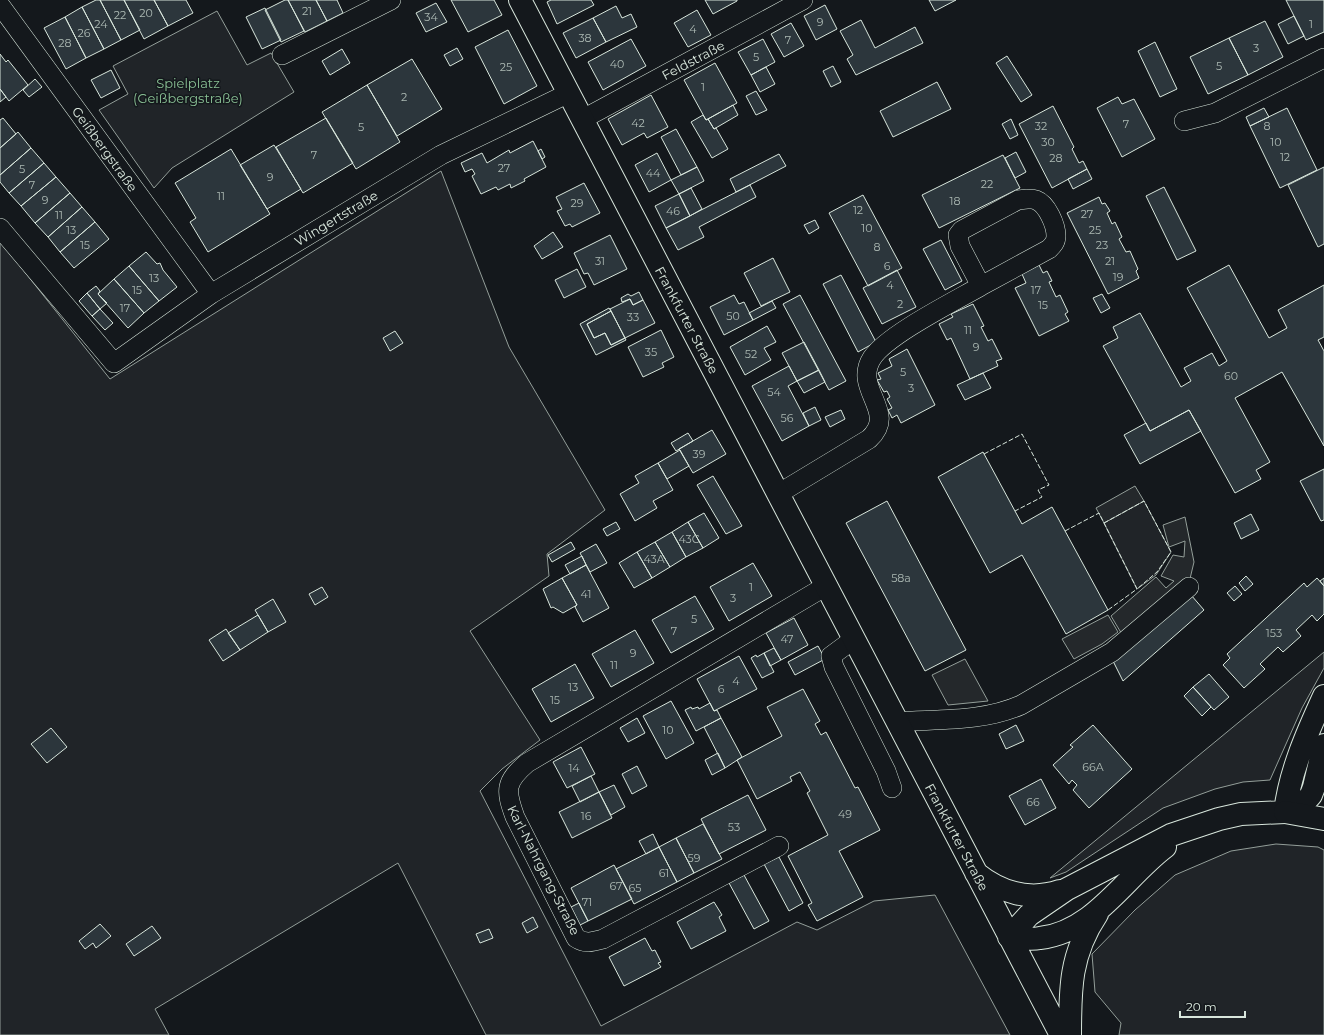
<svg xmlns="http://www.w3.org/2000/svg" width="1324" height="1035" font-family="Montserrat,sans-serif">
<style>
.green{fill:#202428;stroke:#939e99}
.parking{fill:#24282b;stroke:#939e99}
.building{fill:#2c363c;stroke:#d8e6dc}
.lines{fill:none;stroke-linecap:round;stroke-linejoin:round}
.street-casing{stroke:#d8e6dc;stroke-width:20}
.secondary-casing{stroke:#d8e6dc;stroke-width:24}
.primary-casing{stroke:#d8e6dc;stroke-width:24}
.street{stroke:#14181c;stroke-width:19}
.secondary{stroke:#14181c;stroke-width:22}
.primary{stroke:#14181c;stroke-width:22}
.fence{stroke:#d8e6dc;stroke-width:1;stroke-dasharray:5 2;stroke-linecap:butt}
.labels{text-anchor:middle;dominant-baseline:central;stroke-width:3;stroke-linejoin:round;paint-order:stroke}
.number-label{font-size:11px;fill:#adbab4}
.street-label{font-size:13px;fill:#d8e6dc;stroke:#14181c}
.park-label{font-size:13px;fill:#8ac095;stroke:#14181c}
</style>
<rect width="100%" height="100%" fill="#14181c"/>
<path class="green" d="M217,11L247,65L271,53L294,92L172,168L154,188L99,110L128,94L113,66Z
M441,171L509,347L605,510L547,554L549,576L470,631L540,740L502,769L480,791L601,1026L797,922L817,930L874,901L935,895L1010,1035H486L398,863L155,1009L169,1035H0V241L110,379Z
M1144,501L1171,552L1156,575L1137,589L1104,523Z
M1324,652V668L1302,708L1270,780L1243,782L1215,789L1163,808L1066,872L1050,878Z
M1276,844L1318,847L1324,850V1035H1119L1121,1023L1095,992L1092,954L1135,910L1175,875L1231,851Z"/>
<path class="parking" d="M1135,486L1144,501L1104,523L1096,508Z
M1185,517L1194,562L1188,587L1126,641L1111,616L1156,577L1166,588L1174,581L1161,576L1173,555L1184,557L1185,541L1169,547L1163,525Z
M1108,615L1118,632L1102,644L1074,659L1062,639Z
M965,659L988,701L948,705L932,675Z"/>
<path class="building" d="M96,0H100L121,40L104,49L82,7Z
M100,0H124L140,30L121,40Z
M124,0H154L168,26L144,39Z
M154,0H186L193,13L168,26Z
M285,0H288L304,31L281,42L265,10Z
M288,0H316L327,21L305,32Z
M316,0H337L343,13L327,21Z
M451,0H494L502,15L468,32Z
M551,0H591L594,5L557,24L547,2Z
M705,0H737V1L713,14Z
M929,0H956L935,11Z
M1286,0H1324V32L1306,40Z
M436,3L447,22L426,32L416,13Z
M825,5L837,29L816,40L804,16Z
M616,6L622,18L631,14L637,27L606,42L593,18Z
M82,7L104,49L86,58L65,17Z
M265,8L281,40L262,49L246,17Z
M697,10L711,35L688,47L674,23Z
M1294,16L1304,36L1288,44L1278,24Z
M65,17L86,58L66,69L44,28Z
M593,18L606,42L576,58L563,33Z
M861,20L875,48L915,27L923,43L856,75L847,59L853,55L840,31Z
M1265,21L1283,57L1248,75L1229,38Z
M791,23L804,46L784,57L771,34Z
M508,30L537,86L504,104L475,47Z
M1229,38L1248,75L1208,94L1190,57Z
M631,39L646,66L603,90L588,62Z
M763,39L775,62L751,75L738,52Z
M1155,42L1177,89L1160,97L1138,51Z
M457,48L463,59L450,66L444,55Z
M342,49L350,63L330,75L322,61Z
M0,54L6,62L8,60L28,85L9,101L0,89Z
M1007,56L1032,95L1021,102L996,63Z
M412,59L442,109L397,136L367,85Z
M715,63L737,103L706,120L684,80Z
M833,66L841,82L831,87L823,71Z
M766,67L775,84L760,92L751,75Z
M111,70L120,88L101,98L91,80Z
M35,79L42,87L29,97L23,90Z
M937,82L951,109L893,137L880,111Z
M367,85L400,142L356,169L322,112Z
M0,89L6,97L0,102Z
M756,91L767,110L756,115L746,96Z
M651,95L668,127L647,138L644,133L622,145L608,119Z
M1118,97L1122,104L1134,99L1155,139L1122,157L1097,108Z
M733,105L738,115L714,129L708,119Z
M1053,106L1074,147L1072,149L1079,163L1083,161L1087,169L1052,188L1019,124Z
M1264,108L1269,117L1250,126L1246,117Z
M1287,108L1317,170L1280,188L1250,126Z
M703,115L706,120L708,119L714,129L716,128L728,149L712,158L691,122Z
M3,118L16,134L0,148V120Z
M326,118L353,163L303,193L276,147Z
M1011,119L1018,135L1010,139L1002,124Z
M676,129L697,167L681,175L661,137Z
M18,132L31,148L0,175V148Z
M533,141L546,167L524,179L525,181L511,188L510,184L498,190L496,187L481,194L472,176L475,174L472,169L465,172L461,163L482,153L487,163L509,150L510,153Z
M274,145L301,189L267,209L240,165Z
M31,148L44,163L9,193L0,182V175Z
M231,149L270,214L208,252L190,222L196,218L175,183Z
M541,149L545,157L542,159L538,151Z
M1016,152L1026,172L1015,178L1005,158Z
M657,153L671,180L649,192L635,165Z
M779,154L786,166L736,192L730,179Z
M1003,155L1020,188L939,228L922,195Z
M44,163L56,177L21,206L9,193Z
M697,167L704,181L679,194L671,180Z
M1324,167V244L1318,247L1288,185Z
M1087,169L1092,179L1073,189L1068,179Z
M56,177L70,193L35,223L21,206Z
M584,183L600,213L572,227L570,224L565,226L557,211L562,209L556,197Z
M750,185L756,197L699,227L704,237L678,250L666,228Z
M1164,187L1196,251L1177,260L1146,196Z
M691,188L702,209L690,216L679,194Z
M70,193L82,207L48,237L35,223Z
M679,194L690,216L666,228L655,206Z
M863,195L902,268L868,286L829,213Z
M1099,197L1102,204L1105,203L1110,211L1107,213L1112,224L1115,222L1122,237L1119,239L1126,252L1130,251L1138,269L1136,271L1139,278L1108,294L1067,213Z
M82,207L95,222L60,252L48,237Z
M815,220L819,228L809,234L804,225Z
M95,222L109,239L74,268L60,252Z
M553,232L563,247L542,259L534,246Z
M610,235L627,269L594,285L588,273L584,274L574,253Z
M941,240L962,281L945,290L923,249Z
M146,252L157,264L160,263L163,270L177,287L159,301L129,266Z
M773,258L790,292L761,306L744,273Z
M1039,265L1043,273L1047,271L1052,281L1049,282L1056,297L1060,295L1068,312L1065,314L1069,321L1039,336L1015,288L1026,283L1022,274Z
M1229,265L1269,338L1287,328L1278,310L1324,285V337L1318,340L1324,351V446L1282,372L1235,398L1270,462L1256,470L1261,479L1235,493L1189,410L1150,431L1103,346L1118,338L1113,327L1140,313L1181,387L1191,381L1184,368L1212,353L1219,366L1227,361L1187,288Z
M129,266L159,301L144,313L114,279Z
M577,269L586,287L564,298L555,280Z
M897,270L916,307L882,324L863,288Z
M841,275L876,342L858,352L823,284Z
M114,279L144,313L128,328L98,294Z
M96,286L100,291L98,294L107,303L100,309L87,293Z
M639,292L643,300L633,305L630,299L622,302L621,298L628,294L631,296Z
M87,293L100,309L92,316L79,301Z
M1102,294L1110,308L1101,313L1093,298Z
M734,295L739,304L744,302L753,320L724,335L710,307Z
M800,295L846,381L829,390L783,304Z
M630,299L633,305L643,300L655,323L625,338L610,309Z
M772,301L776,308L753,320L749,313Z
M973,304L984,326L981,327L988,341L992,339L1002,359L996,361L998,366L970,379L951,338L947,340L939,324L953,317L951,314Z
M609,308L611,311L587,324L594,338L605,333L611,345L625,338L626,340L596,355L580,324Z
M100,309L113,323L105,330L92,316Z
M611,311L625,338L611,345L605,333L594,338L587,324Z
M767,326L776,342L764,348L771,360L745,375L730,347Z
M661,330L674,357L662,363L664,367L643,377L628,347Z
M395,331L403,343L390,351L383,338Z
M804,342L819,370L797,381L782,353Z
M907,349L935,405L901,423L897,415L892,418L888,410L892,408L887,399L890,397L887,391L884,392L877,380L881,379L878,373L892,366L889,359Z
M789,366L797,381L788,386L809,426L782,441L752,386Z
M819,370L825,382L804,393L797,381Z
M983,373L991,388L965,400L957,385Z
M815,407L821,420L809,426L803,413Z
M841,410L845,419L830,427L825,417Z
M1189,410L1201,431L1140,464L1124,435L1146,423L1150,431Z
M712,430L726,454L693,473L679,449Z
M688,433L693,441L676,451L671,443Z
M680,450L689,466L667,479L658,463Z
M983,452L1022,524L1052,507L1108,610L1066,634L1022,555L990,573L938,477Z
M658,463L673,490L653,501L657,508L635,521L620,494L639,483L635,476Z
M1324,469V520L1321,521L1300,481Z
M713,476L742,526L726,534L697,485Z
M887,501L966,650L925,671L846,523Z
M704,513L719,538L703,548L688,522Z
M1251,514L1259,530L1241,539L1234,523Z
M616,522L620,529L607,536L603,529Z
M688,522L703,548L686,557L672,532Z
M672,532L686,557L670,567L655,542Z
M571,542L575,549L552,562L548,555Z
M655,542L670,567L652,578L637,552Z
M596,544L607,563L590,572L580,553Z
M637,552L652,578L634,588L619,563Z
M582,556L586,565L570,574L565,565Z
M753,563L772,596L729,621L710,587Z
M586,565L609,608L583,622L575,607L577,605L562,578Z
M1246,576L1253,584L1245,591L1239,583Z
M562,578L577,605L563,613L553,607L551,608L543,589Z
M1317,578L1324,586V614L1317,621L1312,615L1296,630L1301,636L1283,652L1278,647L1260,664L1265,669L1244,688L1223,665L1230,658L1227,654L1304,583L1307,587Z
M1324,578V586L1320,581Z
M1235,586L1242,594L1234,601L1227,593Z
M322,587L328,597L315,605L309,594Z
M1191,595L1204,610L1123,681L1113,661Z
M695,596L714,629L671,653L652,620Z
M273,599L286,622L268,632L255,610Z
M258,615L268,632L240,650L228,633Z
M794,618L808,645L781,660L766,633Z
M226,629L240,650L223,661L209,640Z
M635,630L654,663L611,687L592,654Z
M818,646L825,659L795,675L788,662Z
M774,648L781,660L770,666L764,653Z
M764,653L774,672L762,678L751,658L756,655L757,657Z
M739,656L757,689L714,711L697,679Z
M575,664L594,698L551,722L532,689Z
M1209,674L1229,697L1214,710L1193,687Z
M1193,687L1211,707L1202,716L1184,696Z
M803,689L820,721L815,724L821,735L826,732L855,788L858,787L880,830L839,851L863,897L817,921L808,905L812,903L788,856L828,835L807,793L810,791L800,772L790,777L792,781L757,799L737,760L782,736L767,707Z
M671,701L694,743L666,759L643,716Z
M710,703L714,711L717,710L721,718L696,731L685,710L691,707L692,709L698,707L699,709Z
M637,718L645,733L628,742L620,728Z
M721,718L742,757L725,768L704,727Z
M1016,725L1024,741L1006,749L999,734Z
M1093,725L1132,769L1089,808L1073,790L1077,785L1072,780L1069,784L1053,765L1073,747L1070,745Z
M51,728L67,747L47,763L31,744Z
M581,747L595,774L567,788L553,762Z
M718,753L725,768L712,775L705,760Z
M637,766L647,786L632,794L622,774Z
M591,776L599,792L580,802L572,786Z
M1041,779L1056,808L1025,825L1009,796Z
M614,785L625,807L611,815L599,792Z
M599,792L612,818L572,838L559,812Z
M748,795L766,830L719,854L701,819Z
M703,824L722,859L694,873L676,838Z
M653,834L659,847L646,854L639,841Z
M676,838L694,873L677,882L659,847Z
M659,847L677,882L634,904L616,869Z
M779,857L803,903L789,911L764,864Z
M614,865L632,899L588,921L571,888Z
M744,875L769,921L754,929L729,883Z
M714,902L722,915L719,917L726,931L691,949L677,922Z
M579,903L588,921L580,925L571,907Z
M533,917L538,927L527,933L522,923Z
M100,924L111,936L96,948L93,943L85,949L79,941Z
M152,926L161,938L134,956L126,944Z
M489,929L493,938L480,943L476,934Z
M645,938L652,951L655,950L661,962L658,963L661,967L624,986L609,957Z"/>
<g class="lines">
<g class="street-casing">
<path id="street" d="M0,5L211,294
M282,55L391,0
M583,119L803,0
M1184,121L1215,113L1324,58
M1027,199C1030,199 1034,199 1036,200C1047,204 1056,225 1056,236C1056,242 1053,245 1049,249L981,286L960,246L958,235L962,230L1018,200Z
M0,228L114,363L211,294L441,155L569,93
M778,494L869,439C899,412 852,389 872,358C887,335 955,301 981,286
M854,639L831,656L834,667L886,771L892,788
M897,722C938,719 983,722 1021,705L1112,652L1189,587
M779,846L603,939C592,942 585,944 576,938L515,817C505,790 505,782 527,763L826,586"/>
</g>
<g class="secondary-casing">
<path id="secondary" d="M520,0L1061,1035
M1285,812C1290,771 1307,733 1324,696
M976,873C1001,893 1030,901 1060,891
M1009,937L1029,915L1067,889L1171,835L1219,819L1241,814L1285,812L1303,804L1311,795L1314,787L1324,745
M1009,937C1019,938 1030,940 1040,938C1094,932 1125,877 1165,847
M1070,1035C1070,989 1070,954 1097,914"/>
</g>
<g class="primary-casing">
<path id="primary" d="M1285,812L1324,819"/>
</g>
<use href="#street" class="street"/>
<use href="#secondary" class="secondary"/>
<use href="#primary" class="primary"/>
<path class="fence" d="M984,454L1022,434L1049,485L1038,490L1042,497L1015,511
M1104,523L1144,501L1171,552L1157,572L1137,589
M1065,531L1099,513L1137,589L1108,610"/>
</g>
<g class="labels">
<g class="number-label">
<text x="307" y="11">21</text>
<text x="146" y="13">20</text>
<text x="120" y="15">22</text>
<text x="431" y="17">34</text>
<text x="820" y="22">9</text>
<text x="101" y="24">24</text>
<text x="1311" y="24">1</text>
<text x="693" y="29">4</text>
<text x="84" y="33">26</text>
<text x="585" y="38">38</text>
<text x="788" y="40">7</text>
<text x="65" y="43">28</text>
<text x="1256" y="48">3</text>
<text x="756" y="57">5</text>
<text x="617" y="64">40</text>
<text x="1219" y="66">5</text>
<text x="506" y="67">25</text>
<text x="703" y="87">1</text>
<text x="404" y="97">2</text>
<text x="638" y="123">42</text>
<text x="1126" y="124">7</text>
<text x="1041" y="126">32</text>
<text x="1267" y="126">8</text>
<text x="361" y="127">5</text>
<text x="1048" y="142">30</text>
<text x="1276" y="142">10</text>
<text x="314" y="155">7</text>
<text x="1285" y="157">12</text>
<text x="1056" y="158">28</text>
<text x="504" y="168">27</text>
<text x="22" y="169">5</text>
<text x="653" y="173">44</text>
<text x="270" y="177">9</text>
<text x="987" y="184">22</text>
<text x="32" y="185">7</text>
<text x="221" y="196">11</text>
<text x="45" y="200">9</text>
<text x="955" y="201">18</text>
<text x="577" y="203">29</text>
<text x="858" y="210">12</text>
<text x="673" y="211">46</text>
<text x="1087" y="214">27</text>
<text x="59" y="215">11</text>
<text x="867" y="228">10</text>
<text x="71" y="230">13</text>
<text x="1095" y="230">25</text>
<text x="85" y="245">15</text>
<text x="1102" y="245">23</text>
<text x="877" y="247">8</text>
<text x="600" y="261">31</text>
<text x="1110" y="261">21</text>
<text x="887" y="266">6</text>
<text x="1118" y="277">19</text>
<text x="154" y="278">13</text>
<text x="890" y="285">4</text>
<text x="137" y="290">15</text>
<text x="1036" y="290">17</text>
<text x="900" y="304">2</text>
<text x="1043" y="305">15</text>
<text x="125" y="308">17</text>
<text x="733" y="316">50</text>
<text x="633" y="317">33</text>
<text x="968" y="330">11</text>
<text x="976" y="347">9</text>
<text x="651" y="352">35</text>
<text x="751" y="354">52</text>
<text x="903" y="372">5</text>
<text x="1231" y="376">60</text>
<text x="911" y="388">3</text>
<text x="774" y="392">54</text>
<text x="787" y="418">56</text>
<text x="699" y="454">39</text>
<text x="689" y="539">43C</text>
<text x="654" y="559">43A</text>
<text x="901" y="578">58a</text>
<text x="751" y="587">1</text>
<text x="586" y="594">41</text>
<text x="733" y="598">3</text>
<text x="694" y="619">5</text>
<text x="674" y="631">7</text>
<text x="1274" y="633">153</text>
<text x="787" y="639">47</text>
<text x="633" y="653">9</text>
<text x="614" y="665">11</text>
<text x="736" y="681">4</text>
<text x="573" y="687">13</text>
<text x="721" y="689">6</text>
<text x="555" y="700">15</text>
<text x="668" y="730">10</text>
<text x="1093" y="767">66A</text>
<text x="574" y="768">14</text>
<text x="1033" y="802">66</text>
<text x="845" y="814">49</text>
<text x="586" y="816">16</text>
<text x="734" y="827">53</text>
<text x="694" y="858">59</text>
<text x="664" y="873">61</text>
<text x="616" y="886">67</text>
<text x="635" y="888">65</text>
<text x="587" y="902">71</text>
</g>
<g class="street-label">
<text transform="translate(693 60) rotate(-28)">Feldstraße</text>
<text transform="translate(105 149) rotate(54)">Geißbergstraße</text>
<text transform="translate(336 218) rotate(-31)">Wingertstraße</text>
<text transform="translate(687 320) rotate(62)">Frankfurter Straße</text>
<text transform="translate(957 837) rotate(62)">Frankfurter Straße</text>
<text transform="translate(544 870) rotate(63)">Karl-Nahrgang-Straße</text>
</g>
<g class="park-label">
<text x="188" y="83">Spielplatz<tspan x="188" dy="15">(Geißbergstraße)</tspan></text>
</g>
</g>
<path d="M1180 1011v6h65v-6" fill="none" stroke="#d8e6dc" stroke-width="2"/>
<text x="1186" y="1011" font-size="12" fill="#d8e6dc" stroke="#14181c" stroke-width="3" paint-order="stroke">20 m</text>
</svg>
